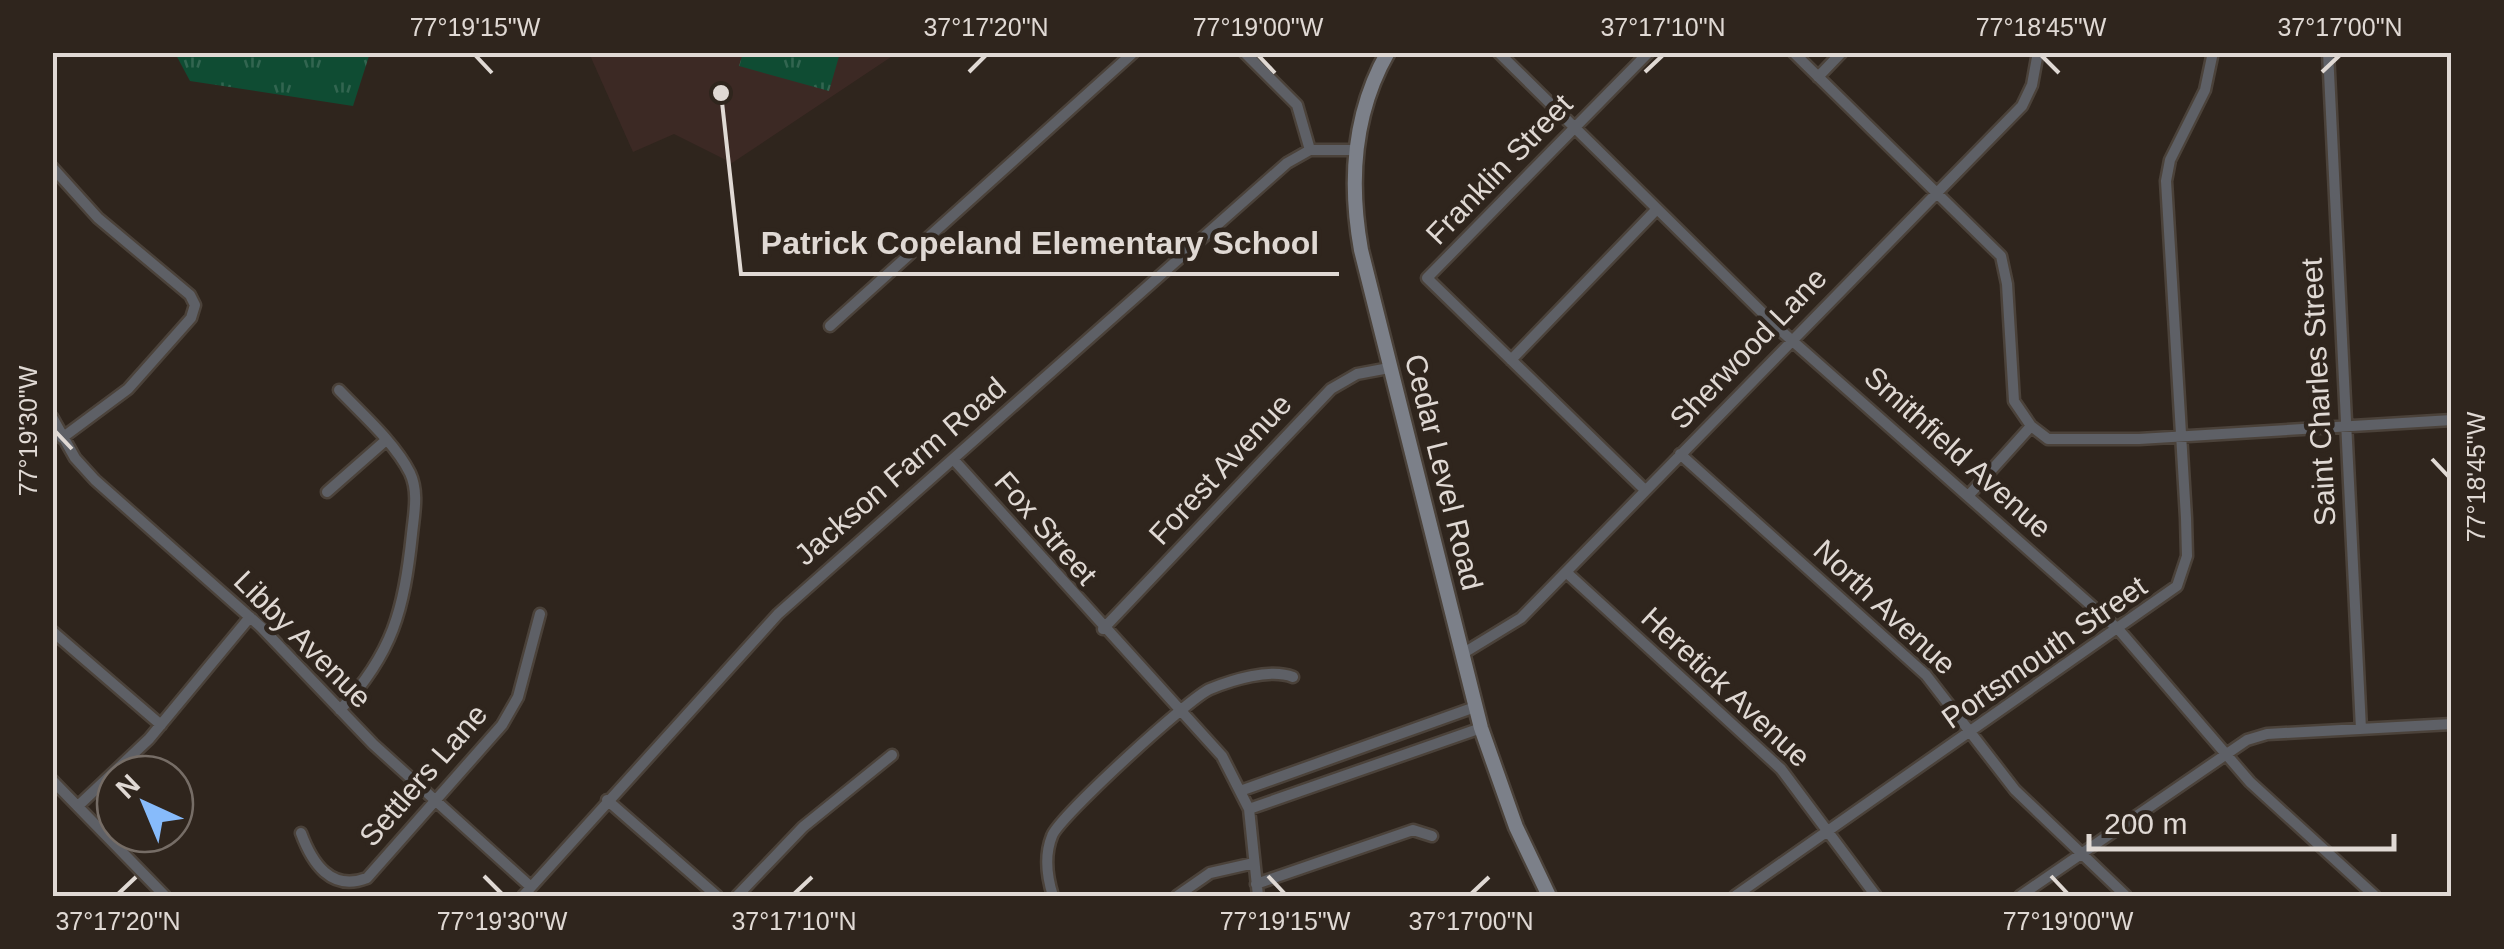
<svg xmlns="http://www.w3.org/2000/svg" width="2504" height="949" font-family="Arial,sans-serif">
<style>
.education{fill:#3c2924}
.park{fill:url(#park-tufts)}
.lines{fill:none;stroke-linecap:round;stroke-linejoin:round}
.street-casing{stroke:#4b423a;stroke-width:15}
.secondary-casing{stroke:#4b423a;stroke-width:19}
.street{stroke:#5e6066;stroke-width:10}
.secondary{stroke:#7c8089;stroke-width:14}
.ticks{fill:none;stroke:#e0d9d4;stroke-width:4}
.labels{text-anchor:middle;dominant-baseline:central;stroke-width:9;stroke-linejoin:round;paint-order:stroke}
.street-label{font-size:30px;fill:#e0d9d4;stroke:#2f251d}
.leader{fill:none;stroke:#e0d9d4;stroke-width:4}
.callout-dot{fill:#e0d9d4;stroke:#2f251d;stroke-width:4}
.callout-label{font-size:32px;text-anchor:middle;font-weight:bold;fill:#e0d9d4;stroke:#2f251d;stroke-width:9;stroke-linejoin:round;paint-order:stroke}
.neatline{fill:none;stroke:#e0d9d4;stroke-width:4}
.ticks-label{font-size:25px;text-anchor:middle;fill:#e0d9d4}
</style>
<defs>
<pattern id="park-tufts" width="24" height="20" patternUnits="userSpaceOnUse" patternTransform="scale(2.5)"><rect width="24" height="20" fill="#0f4c33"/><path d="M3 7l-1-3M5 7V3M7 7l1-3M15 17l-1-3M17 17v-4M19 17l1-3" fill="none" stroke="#326550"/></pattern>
</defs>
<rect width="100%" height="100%" fill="#2f251d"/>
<path class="education" d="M589,53H897L732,163L674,134L633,152Z"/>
<path class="park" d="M175,53H370L353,106L190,81Z
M743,53V52L840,53L829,91L739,66Z"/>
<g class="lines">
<g class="street-casing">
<path id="street" d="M1244,52L1297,105L1310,150
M1498,52L1779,329L2119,630L2250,782L2375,896
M1793,52L2001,256L2007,284L2014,401L2031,426L2048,439H2139L2452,420
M2328,52L2361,729
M1818,77L1842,52
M52,167L98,218L190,295L195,305L191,318L128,389L62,438
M830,326L1134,52
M1511,360L1656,210
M339,390C362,414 395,443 410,473C419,492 414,514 412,534C404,610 393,653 340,710
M52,417L75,458L95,480L261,627L373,744L531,887
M1680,454L1926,675L2015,790L2126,896
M953,459L1222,756L1249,809L1258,896
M1645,490L1427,278L1649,52
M327,492L385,441
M1969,495L2031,426
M1566,572L1781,769L1876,896
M1103,629L1331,389L1357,374L1389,368
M52,631L161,725
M1462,654L1521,618L2022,106L2032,85L2038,52
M52,780L165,896
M1243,790L1475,707
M607,800L717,896
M78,806L149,739L250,617
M1249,809L1481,728
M301,833C312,863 331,892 367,878L502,725L518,697L540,614
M1256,884L1413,830L1432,836
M523,896L778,614L1287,163L1310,150H1356
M737,896L803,827L892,755
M1053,896C1047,877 1044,856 1052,836C1059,817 1190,697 1210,689C1232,680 1270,668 1293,677
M1177,896L1210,873L1254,863
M1735,896L2177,586L2187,556L2186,518L2166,181L2170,160L2205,90L2213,52
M2020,896L2247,740L2267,734L2452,724"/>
</g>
<g class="secondary-casing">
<path id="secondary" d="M1388,52C1353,113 1349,183 1361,250L1481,728L1516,827L1549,896"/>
</g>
<use href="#street" class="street"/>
<use href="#secondary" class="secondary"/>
</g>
<path class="ticks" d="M475,55L492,73M1258,55L1275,73M2041,55L2059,73M969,72L986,55M1645,72L1663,55M2322,72L2340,55M55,431L72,449M2432,459L2449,477M484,876L502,894M1268,876L1285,894M2051,876L2068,894M118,894L136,877M794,894L812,877M1471,894L1489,877"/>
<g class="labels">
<g class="street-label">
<text transform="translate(1499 169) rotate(-46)">Franklin Street</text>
<text transform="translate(1748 348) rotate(-46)">Sherwood Lane</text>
<text transform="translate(2318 392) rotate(-93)">Saint Charles Street</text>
<text transform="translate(1958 452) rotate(42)">Smithfield Avenue</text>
<text transform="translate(1220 469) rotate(-47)">Forest Avenue</text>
<text transform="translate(900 471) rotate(-41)">Jackson Farm Road</text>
<text transform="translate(1444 472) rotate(76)">Cedar Level Road</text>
<text transform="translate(1046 528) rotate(49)">Fox Street</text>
<text transform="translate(1885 607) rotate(43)">North Avenue</text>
<text transform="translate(303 639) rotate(45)">Libby Avenue</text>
<text transform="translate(2044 652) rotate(-35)">Portsmouth Street</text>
<text transform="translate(1726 687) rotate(43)">Heretick Avenue</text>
<text transform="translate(423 775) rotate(-49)">Settlers Lane</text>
</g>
</g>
<path class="leader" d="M721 93L741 274H1339"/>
<circle class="callout-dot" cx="721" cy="93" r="10"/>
<g class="callout-label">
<text x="1040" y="254">Patrick Copeland Elementary School</text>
</g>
<rect width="2504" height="949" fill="none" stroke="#2f251d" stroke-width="110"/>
<g transform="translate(145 804) rotate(316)"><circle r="48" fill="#2f251d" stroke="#766d66" stroke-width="2.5"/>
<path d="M0-8L18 38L0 25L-18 38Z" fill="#87bbfb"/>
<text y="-15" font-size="28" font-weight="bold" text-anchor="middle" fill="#e0d9d4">N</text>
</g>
<path d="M2089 834v15h305v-15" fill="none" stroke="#e0d9d4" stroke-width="5"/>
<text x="2104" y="834" font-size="30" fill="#e0d9d4" stroke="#2f251d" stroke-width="8" paint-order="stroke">200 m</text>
<rect x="55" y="55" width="2394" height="839" class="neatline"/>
<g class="ticks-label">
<text x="475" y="36">77°19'15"W</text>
<text x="986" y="36">37°17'20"N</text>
<text x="1258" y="36">77°19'00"W</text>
<text x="1663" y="36">37°17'10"N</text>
<text x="2041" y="36">77°18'45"W</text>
<text x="2340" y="36">37°17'00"N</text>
<text transform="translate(28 431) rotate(-90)" y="9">77°19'30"W</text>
<text transform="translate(2476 477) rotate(-90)" y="9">77°18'45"W</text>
<text x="118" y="930">37°17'20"N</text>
<text x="502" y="930">77°19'30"W</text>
<text x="794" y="930">37°17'10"N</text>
<text x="1285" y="930">77°19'15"W</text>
<text x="1471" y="930">37°17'00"N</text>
<text x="2068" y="930">77°19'00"W</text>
</g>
</svg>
